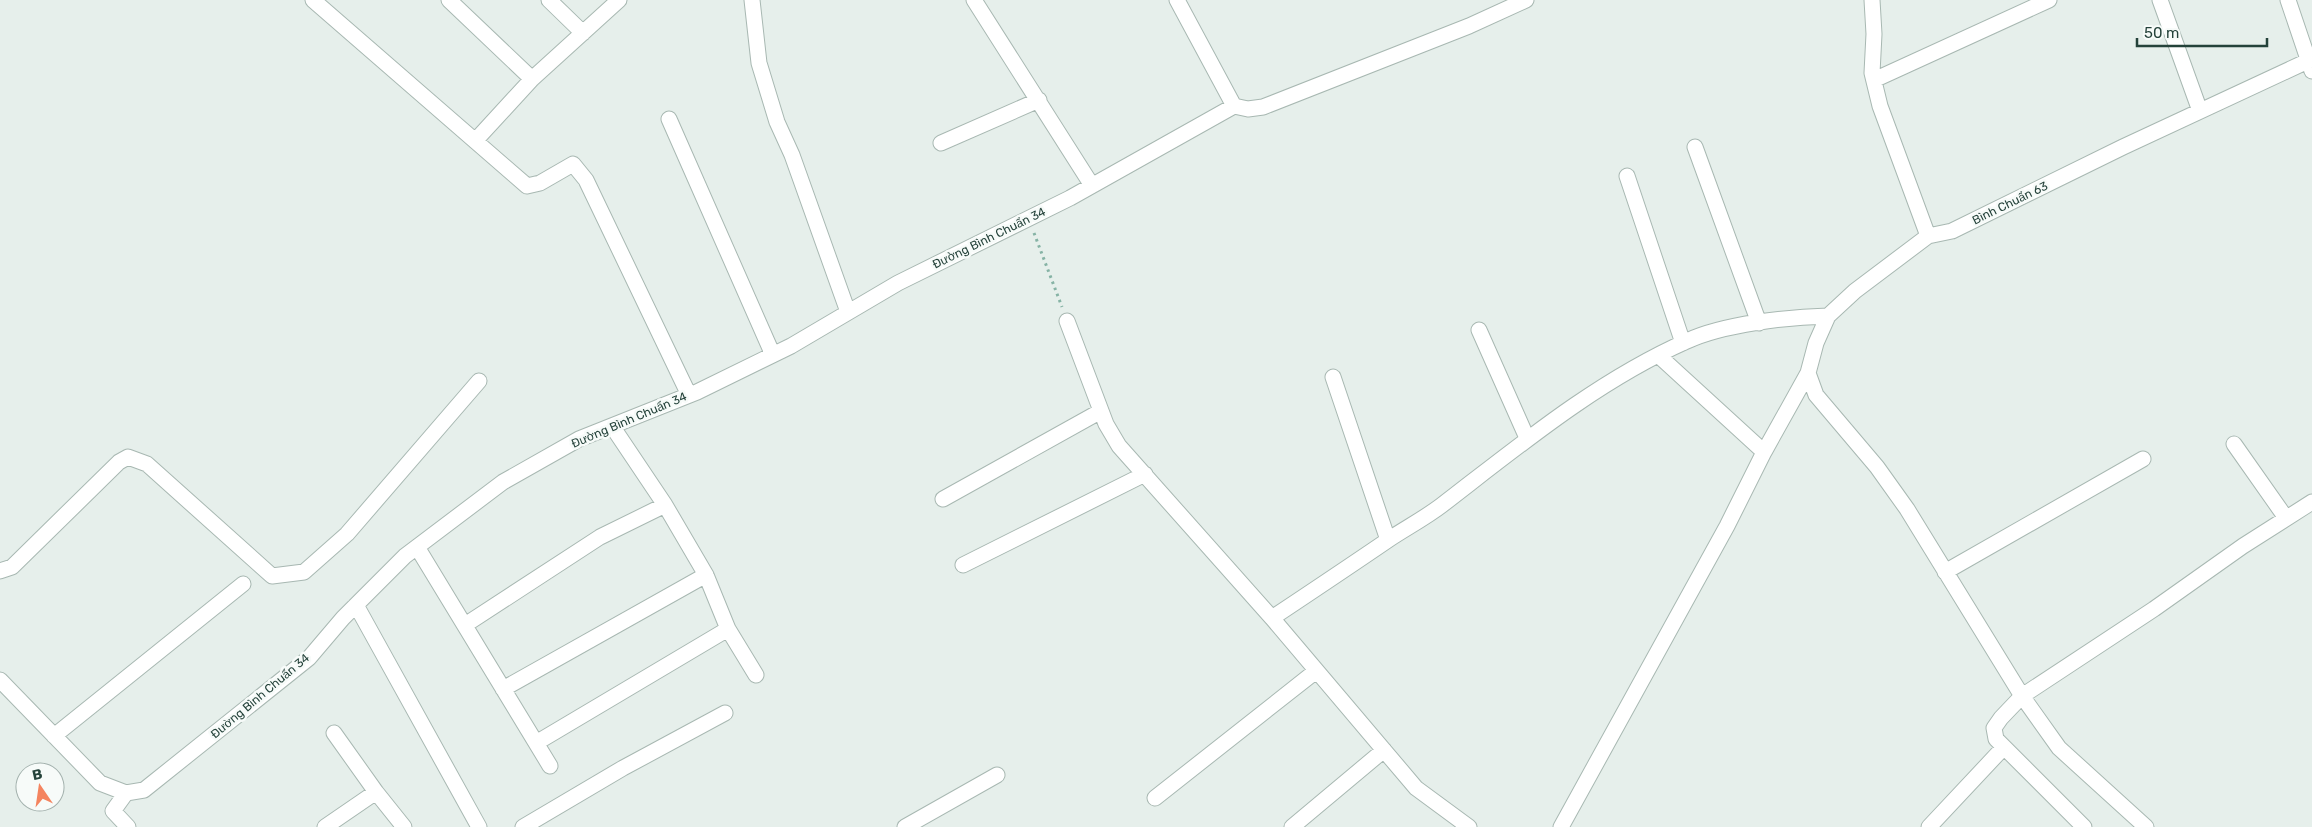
<svg xmlns="http://www.w3.org/2000/svg" width="2312" height="827" font-family="Rubik,sans-serif">
<style>
.lines{fill:none;stroke-linecap:round;stroke-linejoin:round}
.minor-casing{stroke:#a8b8b2;stroke-width:17}
.path{stroke:#86b3a5;stroke-width:3;stroke-dasharray:2.5 4;stroke-linecap:butt}
.minor{stroke:#fff;stroke-width:15}
.labels{text-anchor:middle;dominant-baseline:central;stroke-width:5;stroke-linejoin:round;paint-order:stroke}
.street-label{font-size:12px;fill:#24423a;stroke:#f7fbf9}
</style>
<rect width="100%" height="100%" fill="#e6efeb"/>
<g class="lines">
<g class="minor-casing">
<path id="minor" d="M313,0L527,186L540,183L573,164L586,180L689,395
M449,0L532,79
M549,0L583,33
M752,0L759,63L777,122L792,155L848,312
M974,0L1091,184
M1872,0L1874,34L1872,73L1880,106L1928,236L1952,231L2123,147L2312,59
M2160,0L2200,111
M2288,0L2312,71
M1874,80L2049,0
M1234,106L1248,109L1263,107L1469,26L1526,0
M669,119L773,355
M475,141L532,79L619,0
M941,143L1039,100
M1695,147L1759,323
M1627,176L1683,343
M1928,236L1855,291L1828,316L1816,343L1808,373L1816,395L1877,467L1907,509L2022,696L2059,748L2146,827
M1067,321L1106,424L1119,446L1272,618L1416,788L1469,827
M1479,330L1527,438
M1658,355L1764,452
M1333,377L1388,540
M612,426L665,505L706,575L728,629L756,675
M2234,444L2286,518
M943,499L1101,411
M417,547L550,766
M963,565L1145,474
M0,571L12,567L119,462L128,457L147,464L272,576L304,572L347,534L479,381
M1945,572L2143,459
M356,605L479,827
M1272,618C1311,592 1350,566 1388,540C1406,528 1425,518 1442,505C1520,445 1597,381 1687,341C1723,324 1788,317 1828,316
M465,625L600,537L665,505
M0,680L100,783L126,793L144,790L309,658L343,618L405,556L503,482L579,439L697,392L791,346L898,283L1070,198L1234,106L1177,0
M503,689L706,575
M334,733L376,792
M54,736L243,584
M536,743L728,629
M126,793L113,811L128,827
M1155,798L1316,671
M325,827L376,792L404,827
M523,827L623,768L725,713
M905,827L997,775
M1292,827L1384,750
M1561,827L1727,526L1764,452L1808,373
M1929,827L2004,747
M2084,827L1996,739L1994,728L2001,718L2022,696L2154,609L2243,546L2312,502"/>
</g>
<path class="path" d="M1034,233L1062,307"/>
<use href="#minor" class="minor"/>
</g>
<g class="labels">
<g class="street-label">
<text transform="translate(2010 203) rotate(-26)">Bình Chuẩn 63</text>
<text transform="translate(989 238) rotate(-26)">Đường Bình Chuẩn 34</text>
<text transform="translate(629 420) rotate(-23)">Đường Bình Chuẩn 34</text>
<text transform="translate(260 696) rotate(-40)">Đường Bình Chuẩn 34</text>
</g>
</g>
<g transform="translate(40 787) rotate(347)"><circle r="24" fill="#f7fbf9" stroke="#a3b1ad"/>
<path d="M0-4L9 19L0 12L-9 19Z" fill="#f4845f"/>
<text y="-8" font-size="14" font-weight="bold" text-anchor="middle" fill="#24423a">B</text>
</g>
<path d="M2137 38v8h130v-8" fill="none" stroke="#24423a" stroke-width="2.5"/>
<text x="2144" y="38" font-size="15" fill="#24423a" stroke="#f7fbf9" stroke-width="4" paint-order="stroke">50 m</text>
</svg>
